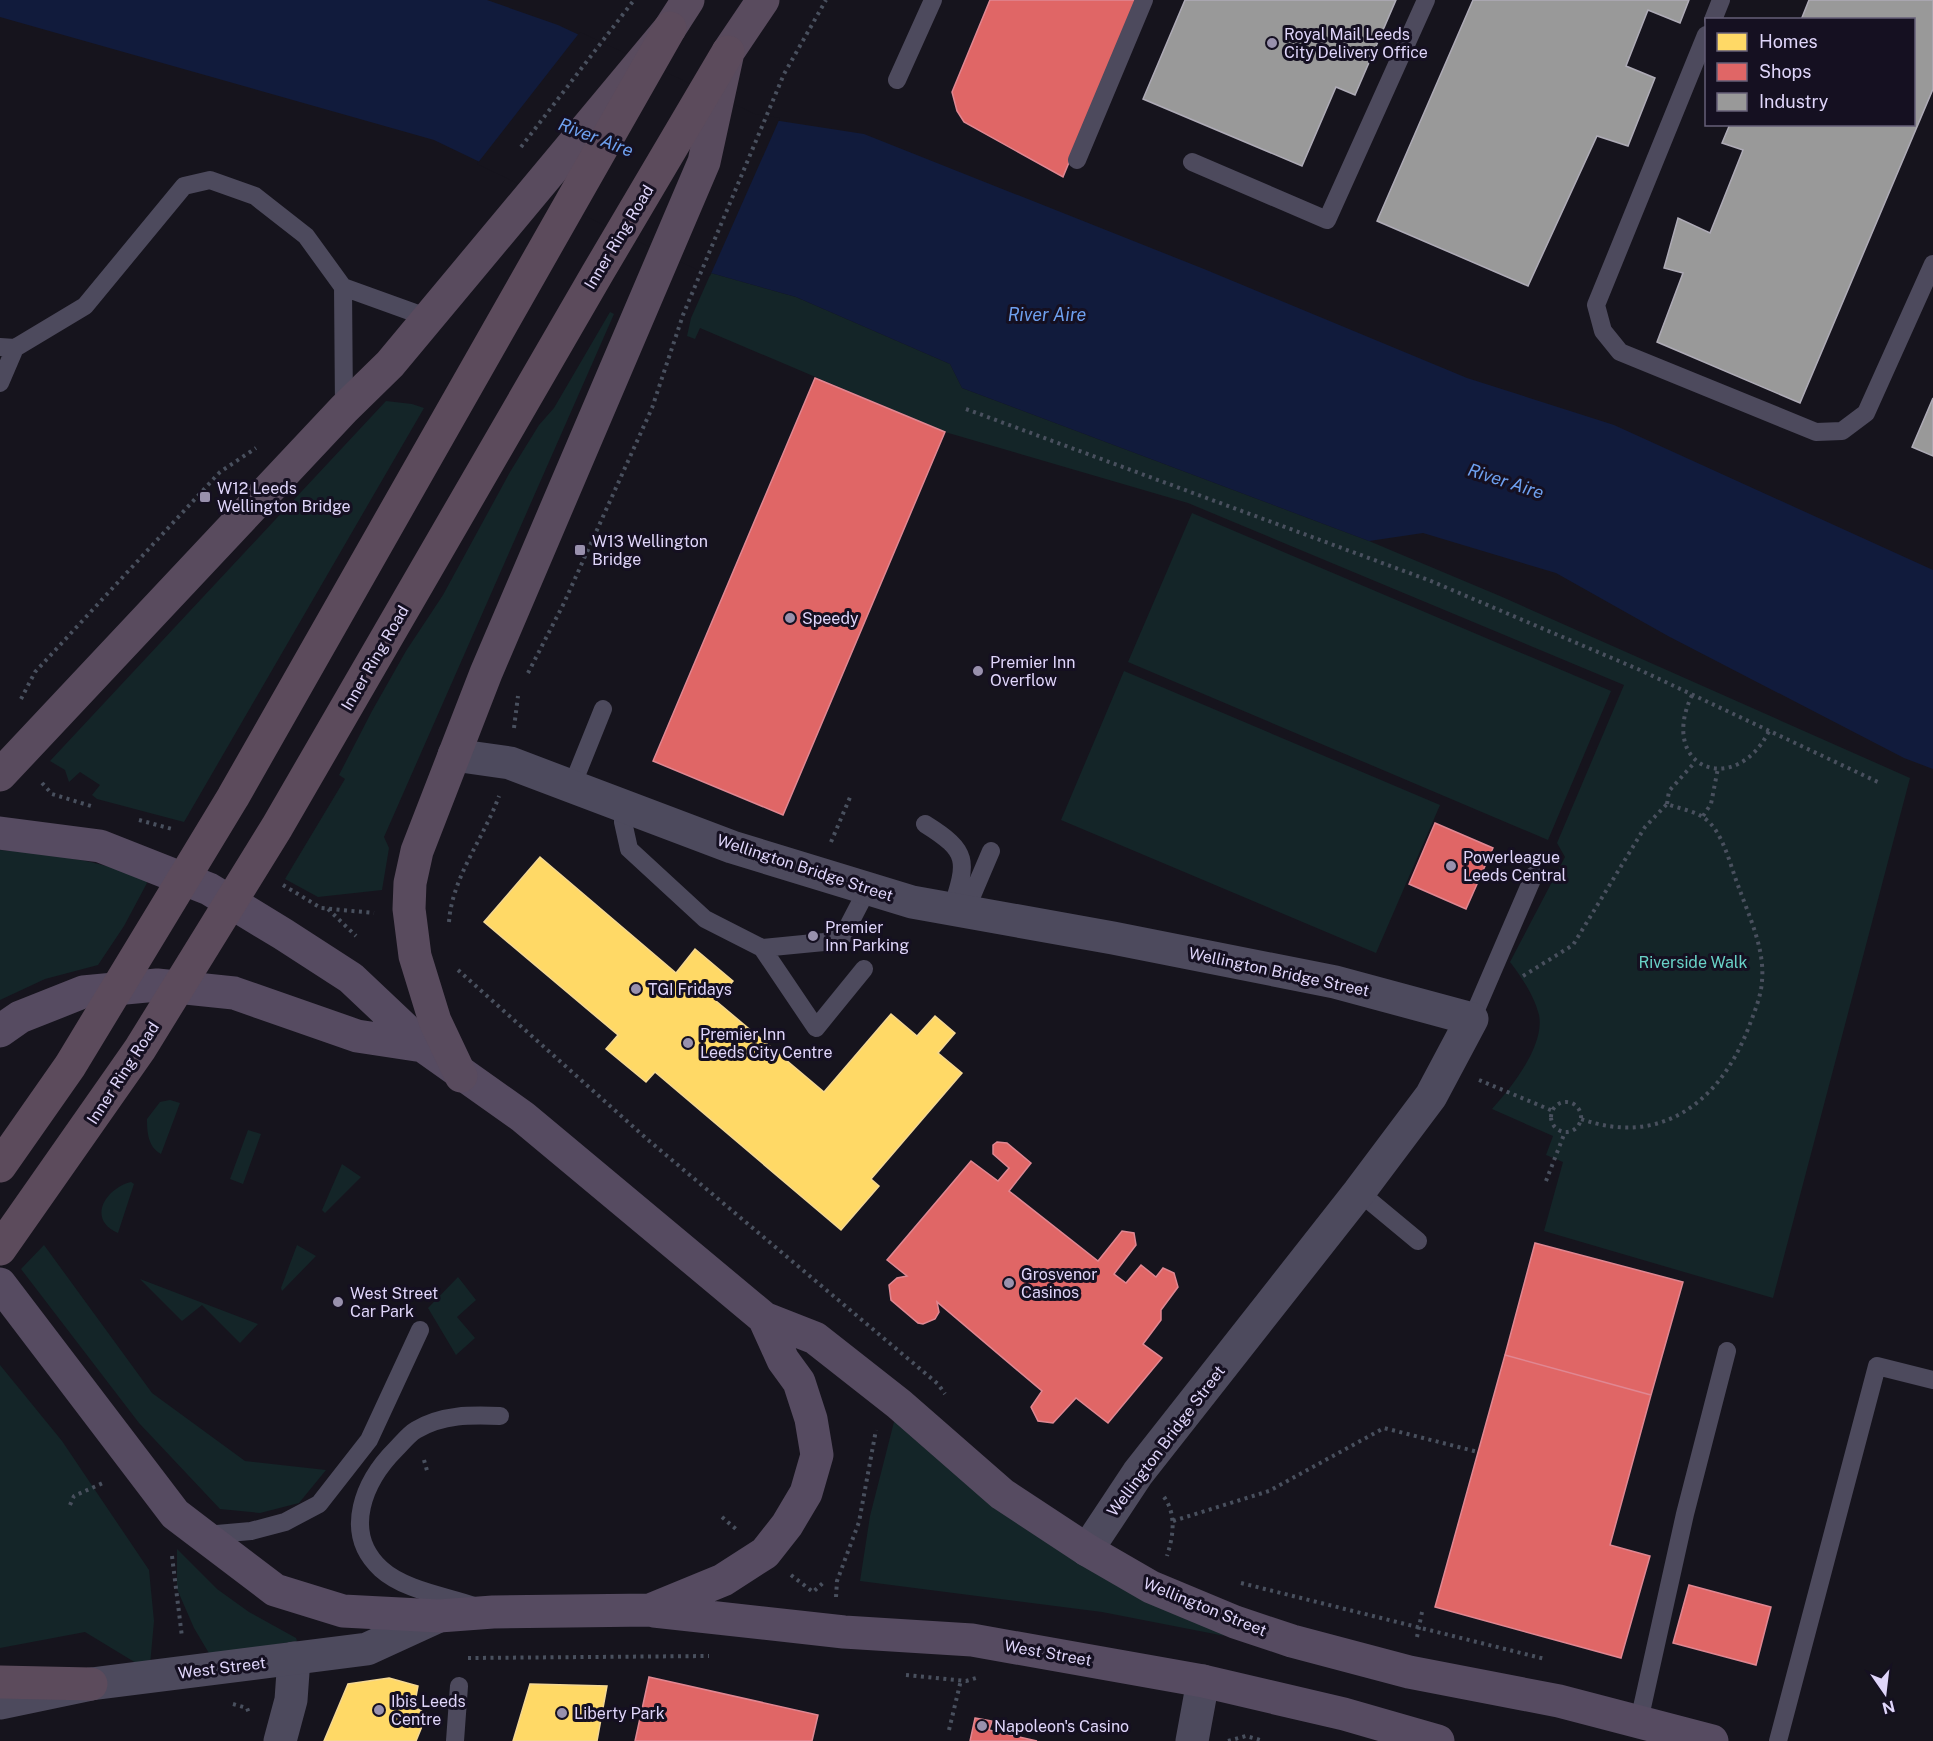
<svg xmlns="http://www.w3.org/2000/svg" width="1933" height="1741" font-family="'Public Sans',sans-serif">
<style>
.green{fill:#142528}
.water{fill:#111b3c}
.pier{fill:#16141d}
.homes{fill:#ffd966;stroke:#f5d892;stroke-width:1.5}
.shops{fill:#e06666;stroke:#e08792;stroke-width:1.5}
.industry{fill:#999;stroke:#aeabb6;stroke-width:1.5}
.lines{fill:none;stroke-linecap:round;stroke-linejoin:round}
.path{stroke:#49505e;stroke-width:4;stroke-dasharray:3 4.5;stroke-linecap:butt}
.service{stroke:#4d4a5d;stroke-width:18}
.minor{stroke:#4d4a5d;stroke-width:33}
.tertiary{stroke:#4d4a5d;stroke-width:33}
.primary{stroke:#564b61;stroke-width:33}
.trunk{stroke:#594b5e;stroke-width:33}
.motorway{stroke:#5c4b5c;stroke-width:33}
.poi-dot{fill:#9991ad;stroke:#151021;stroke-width:2}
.labels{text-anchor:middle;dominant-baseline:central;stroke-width:6;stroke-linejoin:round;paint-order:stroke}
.poi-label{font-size:16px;fill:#dfd5fa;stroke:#151021;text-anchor:start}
.street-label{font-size:16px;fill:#dfd5fa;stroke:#151021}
.park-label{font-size:16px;fill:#69d2c7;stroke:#151021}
.water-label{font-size:18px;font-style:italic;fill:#6ea0ef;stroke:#151021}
</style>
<rect width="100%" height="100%" fill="#16141d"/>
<path class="green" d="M711,273L796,297L950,364L962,388L1369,541L1500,596L1910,778L1773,1298L1544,1231L1563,1162L1546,1155L1553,1136L1492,1109C1511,1088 1545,1046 1539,1015C1534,995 1522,978 1510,962L1565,857L1557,843L1624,685L1188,503L945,432L700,328L695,339L687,336L691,318Z
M610,312L614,314L384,837L389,848L382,890L318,897L285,879L345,779L339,775L372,711L406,651L443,595L510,472L539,425L554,408Z
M386,401L412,404L424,408L184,822L97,799L92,795L100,785L80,772L69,782L65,770L50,761Z
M1192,513L1611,691L1548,840L1128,662Z
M1124,671L1440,805L1376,953L1061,820Z
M0,850C50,854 99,860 146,879L147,883L124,926L98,965L45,979L0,1000Z
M170,1100L180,1103L161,1154C148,1147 147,1132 147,1119L160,1102Z
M248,1130L261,1134L243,1184L230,1179Z
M342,1164L361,1177L325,1213L322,1210Z
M131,1182L134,1184L118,1233C86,1219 106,1188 131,1182Z
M44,1245L152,1393L245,1461L326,1470L299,1503L260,1513L220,1509L139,1423L21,1269Z
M297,1245L316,1256L282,1291L281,1288Z
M458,1277L476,1300L457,1317L475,1338L456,1355L428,1308Z
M140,1279L258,1324L240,1343L202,1305L182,1321Z
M0,1365L62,1441L149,1570L154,1621L150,1665L141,1666L85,1632L0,1648Z
M895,1418L1083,1564L1225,1636L1102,1612L860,1581L870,1516Z
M177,1549L217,1589L249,1612L296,1638L297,1641L210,1655L194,1628L177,1589Z"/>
<path class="water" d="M0,0H487L558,25L754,117L864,134L1204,269L1467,378L1614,425L1933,570V769L1904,758L1668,636L1556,573L1423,533L1369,541L962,388L950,364L796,297L711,273L434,140L0,17Z"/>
<path class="pier" d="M580,32L755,114L780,118L710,276L477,164Z"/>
<path class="homes" d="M540,857L676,973L695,949L733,981L716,1001L824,1092L891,1014L917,1036L935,1016L955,1033L938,1053L962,1073L871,1179L879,1186L841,1230L655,1072L646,1082L606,1049L618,1035L484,922Z
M389,1678L418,1686L414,1707L427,1714L416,1741H324L348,1684Z
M530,1684L607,1686L597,1741H513Z"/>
<path class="shops" d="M990,0H1136L1063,177L964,122L957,111L952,92Z
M815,378L945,432L783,815L653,761Z
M1435,823L1493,848L1466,909L1409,884Z
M997,1142L1007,1143L1031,1163L1009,1191L1098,1261L1122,1231L1134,1233L1136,1245L1114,1274L1126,1283L1141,1265L1156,1277L1163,1268L1174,1273L1178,1287L1161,1310V1320L1143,1344L1162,1358L1108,1423L1076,1398L1053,1423L1038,1421L1031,1407L1042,1391L937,1302L939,1312L935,1319L923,1324L918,1323L891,1300L889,1285L897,1278L907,1276L887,1260L971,1161L998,1181L1009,1168L993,1154V1145Z
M1535,1243L1683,1282L1651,1395L1505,1355Z
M1505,1355L1651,1395L1610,1545L1650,1556L1621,1658L1435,1607Z
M1689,1585L1771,1607L1756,1665L1673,1643Z
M649,1677L818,1715L812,1741H635Z
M975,1718L992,1721L989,1730L1037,1741H970Z"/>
<path class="industry" d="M1185,0H1396L1355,95L1336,87L1302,166L1143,99Z
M1473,0H1689L1680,23L1648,10L1626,66L1655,78L1628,146L1597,136L1528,286L1377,221Z
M1809,0H1933V89L1800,403L1657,342L1683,273L1664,268L1678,218L1710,233L1743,150L1722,143L1730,124H1914V20H1801Z
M1933,398V456L1912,447Z"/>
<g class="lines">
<path class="path" d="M521,147L634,0
M966,409L1431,581L1640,670L1880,783
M528,673L564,603L652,408L683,315L784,74L826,0
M1692,695C1657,769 1736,798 1769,731
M21,699L35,672L220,472L256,448
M514,728L518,696
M42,783L52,794L91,806
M1667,804L1669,791L1695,762
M1703,816L1711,804L1718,768
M139,820L172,829
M831,842L851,795
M283,885L321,908L374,913
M328,909L356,936
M449,922C452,877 484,838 499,796
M458,970L647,1139L938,1384L945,1394
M1523,976L1573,945L1645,827L1667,804C1677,808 1691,810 1701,816C1723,828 1730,866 1739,888C1749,916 1765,949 1762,981C1761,997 1754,1013 1748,1029C1719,1103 1660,1147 1581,1119
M1479,1080L1553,1111
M1551 1117a15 15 0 1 1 30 0a15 15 0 1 1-30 0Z
M1546,1181L1565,1132
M424,1460L428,1474
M1164,1497C1177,1515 1173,1537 1167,1556
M70,1505L74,1496L105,1482
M722,1517L737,1530
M1173,1521L1269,1491L1384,1428L1478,1452
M172,1556L182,1637
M791,1575L813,1592L825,1581
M1241,1583L1545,1659
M836,1597L837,1581L859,1522L876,1430
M1417,1637L1422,1612
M468,1658L709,1656
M906,1675L966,1681L976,1678
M233,1704L247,1708L249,1713
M949,1730L961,1680
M1228,1741L1246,1736L1264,1741"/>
<path class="service" d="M1713,20L1721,0
M1706,35L1596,305L1603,331L1620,352L1816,432L1842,431L1866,413L1933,264
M897,80L933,0
M1077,160L1144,0
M1192,162L1327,220L1426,0
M0,347L15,348L85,306L184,186L210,180L255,196L306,236L343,287
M0,383L15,348
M344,409L343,287L429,318
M572,786L603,709
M623,805V822L629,849L705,919L762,948L824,942L843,936L868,888
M925,824C970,852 967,861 952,909
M965,912L991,851
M762,948L816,1028L864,969
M1472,1019L1534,875
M1359,1192L1418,1241
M205,1535L251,1531L285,1522L319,1504L369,1440L420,1330
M474,1606C445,1596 404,1590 381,1569C341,1532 365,1480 396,1449C402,1443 409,1434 416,1430C443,1414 471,1415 500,1416
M1639,1721L1685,1514L1727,1351
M455,1741L459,1686
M1778,1741L1877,1366L1933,1380"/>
<path class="minor" d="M454,755L510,763L732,847L912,902L1113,938L1335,982L1472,1019L1431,1096L1359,1192L1138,1473L1087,1550
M280,1741L291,1700L294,1658
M1192,1741L1203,1681"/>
<path class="tertiary" d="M0,1703L91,1684L367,1649L439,1616"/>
<path class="primary" d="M0,833L100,846L209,889L283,934L351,978L423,1046L523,1117L764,1318L783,1360L799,1382L811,1419L817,1455L806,1493L787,1525L765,1553L723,1580L650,1610L493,1612L439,1616L343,1611L275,1590L175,1514L0,1284
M0,1031L20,1017L83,992L157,985L234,993L357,1036L423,1046
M764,1318L815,1338L899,1404L1002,1494L1087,1550L1151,1587L1235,1622L1292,1641L1409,1672L1559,1701L1712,1741
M654,1611L844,1632L972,1640L1203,1681L1344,1714L1438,1741"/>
<path class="trunk" d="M0,775L344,409L390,364L670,28L688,0
M461,1076L435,1021L415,956L409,909L410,883L417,851L486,673L704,162L728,52L763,0"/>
<path class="motorway" d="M0,1166L70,1066L233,797L670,28
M0,1249L140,1049L277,827L597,274L728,52
M0,1682L91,1684"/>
</g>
<g class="poi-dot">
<circle cx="1272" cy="43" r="6"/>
<rect x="199" y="491" width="12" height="12" rx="3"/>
<rect x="574" y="544" width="12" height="12" rx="3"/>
<circle cx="790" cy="618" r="6"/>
<circle cx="978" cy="671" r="6"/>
<circle cx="1451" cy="866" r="6"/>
<circle cx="813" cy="936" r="6"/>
<circle cx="636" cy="989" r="6"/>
<circle cx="688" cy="1043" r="6"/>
<circle cx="1009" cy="1283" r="6"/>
<circle cx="338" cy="1302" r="6"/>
<circle cx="379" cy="1710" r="6"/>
<circle cx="562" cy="1713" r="6"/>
<circle cx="982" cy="1726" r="6"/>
</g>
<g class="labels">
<g class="poi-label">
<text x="1284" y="34">Royal Mail Leeds<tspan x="1284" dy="18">City Delivery Office</tspan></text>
<text x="217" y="488">W12 Leeds<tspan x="217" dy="18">Wellington Bridge</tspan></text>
<text x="592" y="541">W13 Wellington<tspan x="592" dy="18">Bridge</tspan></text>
<text x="802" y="618">Speedy</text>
<text x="990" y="662">Premier Inn<tspan x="990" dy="18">Overflow</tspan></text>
<text x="1463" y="857">Powerleague<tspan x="1463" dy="18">Leeds Central</tspan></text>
<text x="825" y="927">Premier<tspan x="825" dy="18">Inn Parking</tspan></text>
<text x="648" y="989">TGI Fridays</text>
<text x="700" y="1034">Premier Inn<tspan x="700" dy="18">Leeds City Centre</tspan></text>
<text x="1021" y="1274">Grosvenor<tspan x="1021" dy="18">Casinos</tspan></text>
<text x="350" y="1293">West Street<tspan x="350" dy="18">Car Park</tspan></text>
<text x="391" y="1701">Ibis Leeds<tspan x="391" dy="18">Centre</tspan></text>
<text x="574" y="1713">Liberty Park</text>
<text x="994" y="1726">Napoleon's Casino</text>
</g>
<g class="street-label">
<text transform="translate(619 237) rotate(-59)">Inner Ring Road</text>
<text transform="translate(375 658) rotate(-60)">Inner Ring Road</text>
<text transform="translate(805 868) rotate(18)">Wellington Bridge Street</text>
<text transform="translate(1279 972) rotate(12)">Wellington Bridge Street</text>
<text transform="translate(123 1073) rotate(-57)">Inner Ring Road</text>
<text transform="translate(1166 1441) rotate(-53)">Wellington Bridge Street</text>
<text transform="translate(1205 1607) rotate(22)">Wellington Street</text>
<text transform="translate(1048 1653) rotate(10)">West Street</text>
<text transform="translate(222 1668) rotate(-7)">West Street</text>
</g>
<g class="park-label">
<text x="1693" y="962">Riverside Walk</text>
</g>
<g class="water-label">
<text transform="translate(596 137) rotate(21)">River Aire</text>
<text x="1047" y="314">River Aire</text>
<text transform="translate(1506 481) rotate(18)">River Aire</text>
</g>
</g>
<rect x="1705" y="18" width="210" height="108" fill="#151021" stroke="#665f78" stroke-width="1.5"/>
<rect x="1717" y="33" width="30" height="18" fill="#ffd966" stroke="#665f78" stroke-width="1.5"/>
<text x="1759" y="48" font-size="18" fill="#dfd5fa">Homes</text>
<rect x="1717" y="63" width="30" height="18" fill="#e06666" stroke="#665f78" stroke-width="1.5"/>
<text x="1759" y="78" font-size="18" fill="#dfd5fa">Shops</text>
<rect x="1717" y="93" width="30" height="18" fill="#999999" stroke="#665f78" stroke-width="1.5"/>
<text x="1759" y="108" font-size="18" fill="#dfd5fa">Industry</text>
<g transform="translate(1885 1693) rotate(166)" stroke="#151021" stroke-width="4.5" paint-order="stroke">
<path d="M0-4.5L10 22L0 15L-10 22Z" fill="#dfd5fa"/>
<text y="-9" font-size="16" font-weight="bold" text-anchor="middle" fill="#dfd5fa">N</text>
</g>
</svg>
